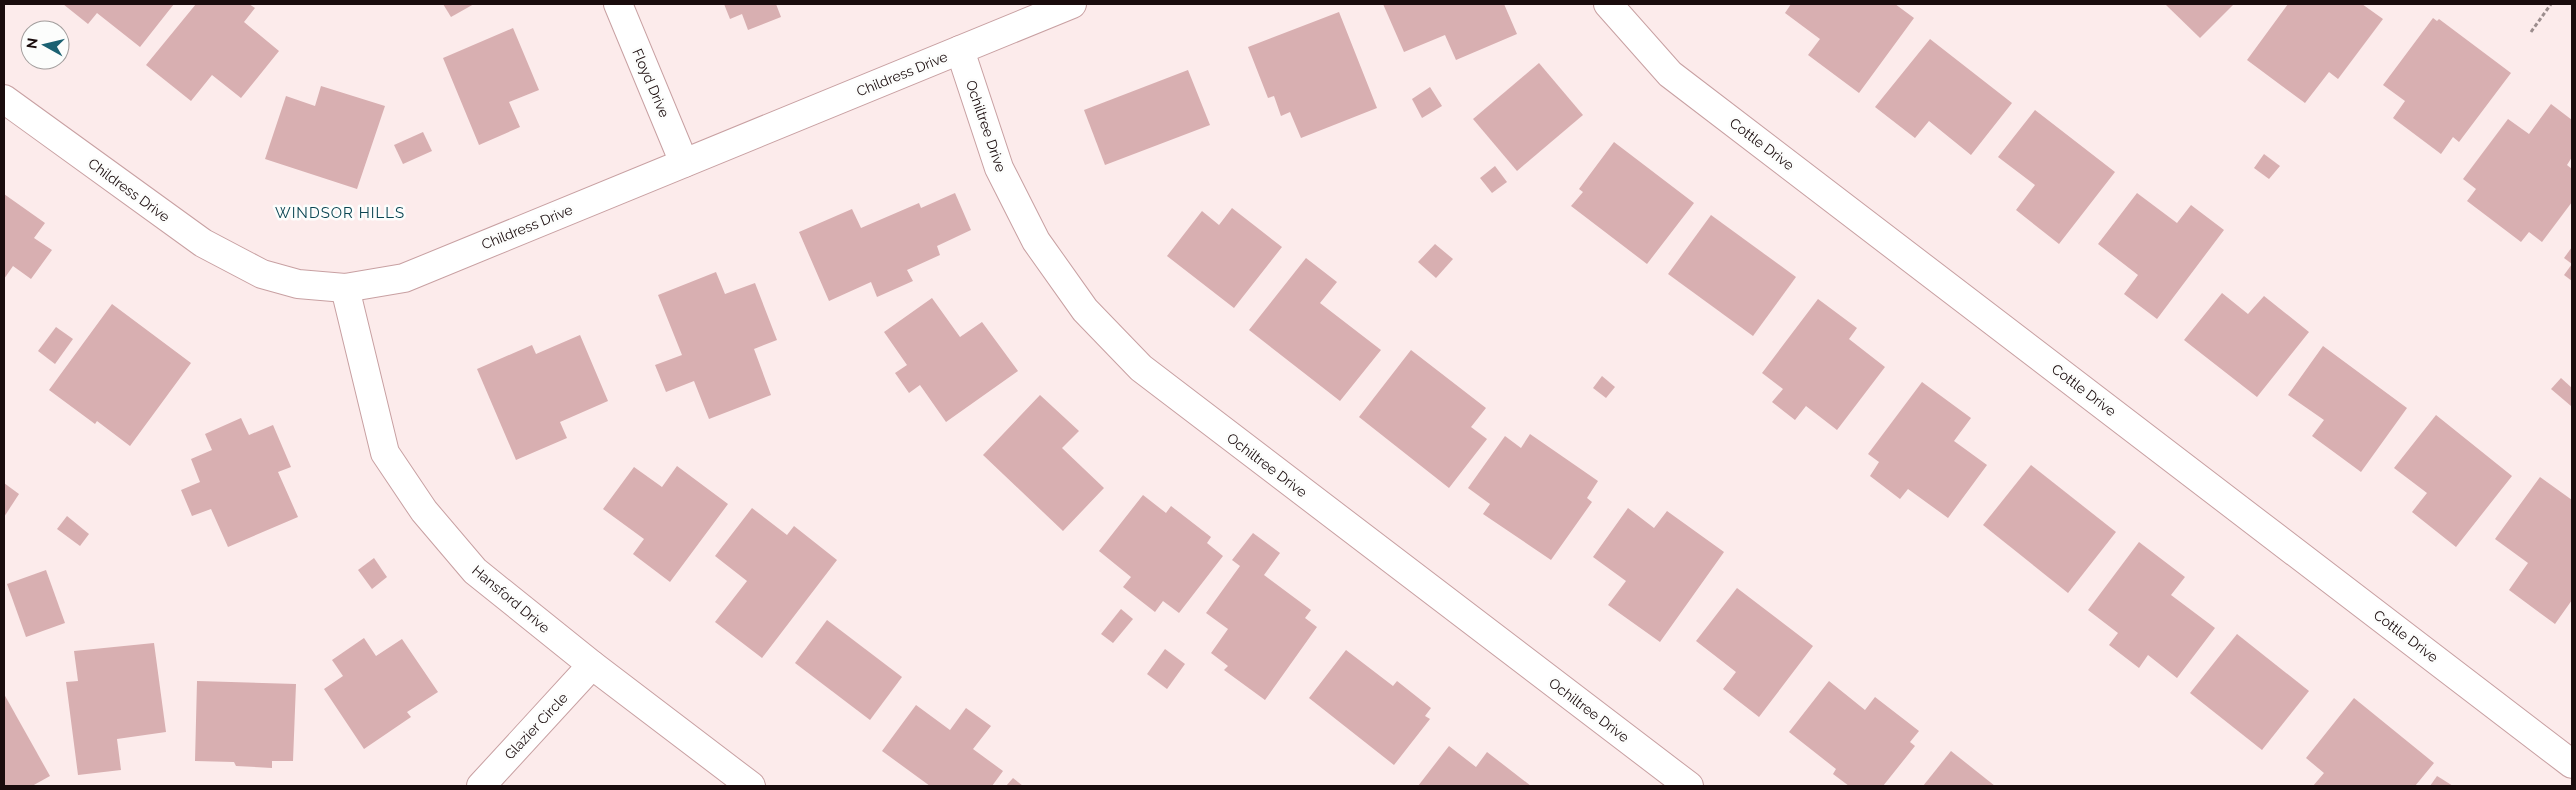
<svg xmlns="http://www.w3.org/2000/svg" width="2576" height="790" font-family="Raleway,sans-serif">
<rect width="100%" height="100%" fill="#fcebeb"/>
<g fill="#d8afb1">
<path d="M63,4H174L140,47L97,13L88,24Z"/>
<path d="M196,4H249L255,8L244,22L279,51L241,98L212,75L191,101L146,65Z"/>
<path d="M443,4H474L451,17Z"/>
<path d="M724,4H776L781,17L748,30L742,14L730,19Z"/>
<path d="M1383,4H1504L1517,34L1456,60L1445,35L1404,52Z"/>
<path d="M1791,4H1895L1914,18L1859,93L1808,55L1820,39L1785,13Z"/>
<path d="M2165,4H2234L2200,38Z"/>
<path d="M2288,4H2362L2383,19L2338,79L2329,72L2305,103L2247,60Z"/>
<path d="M1339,12L1377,108L1301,138L1290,112L1281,116L1274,96L1268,98L1248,47Z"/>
<path d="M2433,18L2437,21L2439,19L2511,73L2459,142L2453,137L2441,154L2393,118L2405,101L2383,85Z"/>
<path d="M513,28L539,90L509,102L520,127L479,145L443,58Z"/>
<path d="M1930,39L2012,103L1971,155L1929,121L1915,138L1875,107Z"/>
<path d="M1539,63L1583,115L1517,171L1473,119Z"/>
<path d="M1188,70L1210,125L1105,165L1084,110Z"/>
<path d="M321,86L385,106L357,189L265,159L286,96L315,106Z"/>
<path d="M1430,87L1442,106L1422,118L1412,99Z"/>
<path d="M2551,104L2572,120V157L2567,165L2572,169V202L2542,242L2529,232L2521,242L2467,201L2476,189L2463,179L2508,119L2529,134Z"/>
<path d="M2035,110L2115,172L2059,244L2016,210L2035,185L1998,157Z"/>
<path d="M423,132L432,151L403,164L394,145Z"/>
<path d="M1614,142L1694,203L1647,264L1571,206L1583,192L1579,189Z"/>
<path d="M2264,154L2280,166L2269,179L2254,168Z"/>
<path d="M1495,166L1507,182L1492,193L1480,178Z"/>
<path d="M955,193L971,230L937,246L940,255L907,270L913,281L877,297L871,282L829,301L799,232L852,209L861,228L919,203L921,208Z"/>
<path d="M2137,193L2177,223L2191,205L2224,230L2157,319L2124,294L2138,275L2098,244Z"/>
<path d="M4,194L45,223L34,238L52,250L31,279L13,266L4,279Z"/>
<path d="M1232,208L1282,247L1234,308L1167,256L1202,211L1219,225Z"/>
<path d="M1711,215L1796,277L1753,336L1668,274Z"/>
<path d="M1435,244L1453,259L1436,278L1418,262Z"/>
<path d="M2572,247V264L2564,258Z"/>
<path d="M1306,258L1337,282L1320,303L1381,350L1340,401L1249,330Z"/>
<path d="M2572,264V281L2564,275Z"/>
<path d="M716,272L725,294L755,283L777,340L754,349L771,395L709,419L694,381L666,392L655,365L682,355L658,295Z"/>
<path d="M2222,293L2248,314L2264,296L2309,332L2257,397L2184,340Z"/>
<path d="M932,298L960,337L982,322L1018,371L946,422L920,385L909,393L895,373L907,365L884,332Z"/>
<path d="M1818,299L1857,328L1849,339L1885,367L1837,430L1806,406L1795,420L1772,402L1783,389L1762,373Z"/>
<path d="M112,304L191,363L130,446L97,421L95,424L49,390Z"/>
<path d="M56,327L73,339L55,364L38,351Z"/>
<path d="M580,335L608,401L560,422L567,438L516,460L477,369L532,345L536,354Z"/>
<path d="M2323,346L2407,408L2361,472L2312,436L2324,420L2288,395Z"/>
<path d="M1411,350L1486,408L1471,427L1487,439L1449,488L1359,417Z"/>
<path d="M1602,376L1615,387L1606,398L1593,388Z"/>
<path d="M2561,378L2572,388L2571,406L2551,389Z"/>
<path d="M1922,382L1971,418L1954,441L1987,465L1948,518L1908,489L1900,499L1870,476L1879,462L1868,454Z"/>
<path d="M1040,395L1079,431L1062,448L1104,488L1063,531L983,455Z"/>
<path d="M2436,415L2512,476L2456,547L2412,512L2427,493L2394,468Z"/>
<path d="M241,418L249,435L273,425L291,467L278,472L298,517L228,547L211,509L192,516L181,490L200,482L191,459L212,450L205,434Z"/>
<path d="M1530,434L1598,481L1587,498L1592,502L1551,560L1483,514L1490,504L1468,488L1505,436L1521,448Z"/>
<path d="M2031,465L2116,532L2068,593L1983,525Z"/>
<path d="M677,466L728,504L670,582L633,554L644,539L603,509L634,467L662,487Z"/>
<path d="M2540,477L2572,500V600L2555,624L2509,590L2528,563L2495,539Z"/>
<path d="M4,483L19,494L4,517Z"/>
<path d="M1143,495L1166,513L1171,506L1211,537L1207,543L1223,556L1179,613L1163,601L1155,612L1123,587L1131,577L1099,551Z"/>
<path d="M752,508L787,535L794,526L837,560L762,658L715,622L747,581L715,556Z"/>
<path d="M1628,508L1654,528L1667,511L1724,552L1660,642L1608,605L1626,581L1593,557Z"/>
<path d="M67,516L89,534L80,546L57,529Z"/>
<path d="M1253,533L1280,553L1264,575L1311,610L1305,618L1317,627L1265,700L1224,670L1228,666L1211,653L1228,629L1206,613L1240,566L1232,560Z"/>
<path d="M2139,542L2185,577L2171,595L2215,628L2177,678L2148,655L2139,668L2109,645L2118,633L2088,610Z"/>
<path d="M374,558L387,577L372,589L358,570Z"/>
<path d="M46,570L65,623L26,637L7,584Z"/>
<path d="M1737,588L1813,646L1759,717L1723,689L1736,672L1696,641Z"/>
<path d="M1121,609L1133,619L1113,643L1101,634Z"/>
<path d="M827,620L902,677L870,720L795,663Z"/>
<path d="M2237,634L2309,691L2262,750L2190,693Z"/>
<path d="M364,638L376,656L402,639L438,692L407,712L411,717L364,749L324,689L343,676L332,660Z"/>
<path d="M154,643L166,732L117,739L121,770L78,775L66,682L78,681L74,651Z"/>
<path d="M1165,649L1185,664L1167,689L1147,674Z"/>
<path d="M1346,650L1393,686L1397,681L1431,708L1425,716L1430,719L1394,765L1309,698Z"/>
<path d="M197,681L296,684L293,761H272V768L236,766L234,762L195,761Z"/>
<path d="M1829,681L1865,710L1875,697L1919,731L1910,742L1915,746L1883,786H1849L1833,774L1836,769L1789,732Z"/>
<path d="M4,694L50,776L32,786H4Z"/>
<path d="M2354,698L2434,763L2415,786H2313L2324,773L2306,758Z"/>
<path d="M916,705L950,730L966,708L991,726L973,749L1003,771L992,786H930L882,751Z"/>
<path d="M1449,746L1476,767L1487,752L1531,786H1418Z"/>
<path d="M1951,751L1995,786H1923Z"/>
<path d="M2437,776L2442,779L2453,786H2430Z"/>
<path d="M1013,778L1023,786H1006Z"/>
</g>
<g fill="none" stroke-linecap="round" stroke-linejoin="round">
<defs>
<g id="street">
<path d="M618,4L684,163"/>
<path d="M1608,4L1670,74L2572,764"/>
<path d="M960,50L999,168L1036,241L1085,310L1141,368L1689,786"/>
<path d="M4,99L203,243L262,274L298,284L345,288L404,278L1072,4"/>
<path d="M345,288L385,453L424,511L475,571L592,665L751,786"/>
<path d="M481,786L592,665"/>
</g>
</defs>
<use href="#street" stroke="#c8a0a2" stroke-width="30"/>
<path stroke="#9c8d8d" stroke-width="3" stroke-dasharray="4 2.5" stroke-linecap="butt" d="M2531,32L2551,4"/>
<use href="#street" stroke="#fff" stroke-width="28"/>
</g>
<g text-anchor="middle" stroke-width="5" stroke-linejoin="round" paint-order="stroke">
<g font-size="14" fill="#1a0c0d" stroke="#fcfdfc">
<text transform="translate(902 74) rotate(-22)" y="5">Childress Drive</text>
<text transform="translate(651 83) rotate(67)" y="5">Floyd Drive</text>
<text transform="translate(986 126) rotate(71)" y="5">Ochiltree Drive</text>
<text transform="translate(1762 144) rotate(37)" y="5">Cottle Drive</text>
<text transform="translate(129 190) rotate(36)" y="5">Childress Drive</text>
<text transform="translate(527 227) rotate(-22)" y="5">Childress Drive</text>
<text transform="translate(2084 390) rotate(37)" y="5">Cottle Drive</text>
<text transform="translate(1267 465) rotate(37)" y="5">Ochiltree Drive</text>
<text transform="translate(511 599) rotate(40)" y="5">Hansford Drive</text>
<text transform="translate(2406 636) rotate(37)" y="5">Cottle Drive</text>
<text transform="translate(1589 710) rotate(37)" y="5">Ochiltree Drive</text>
<text transform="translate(536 726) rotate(-47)" y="5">Glazier Circle</text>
</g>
<g font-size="15" letter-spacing="1" fill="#0a4552" stroke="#fcfdfc">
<text x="340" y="218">WINDSOR HILLS</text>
</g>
</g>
<rect width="2576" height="790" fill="none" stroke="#1a0c0d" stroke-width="10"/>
<g transform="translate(45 45) rotate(278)"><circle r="24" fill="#fcfdfc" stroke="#a29d9c"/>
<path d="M0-4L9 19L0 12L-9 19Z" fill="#1b6172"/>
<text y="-8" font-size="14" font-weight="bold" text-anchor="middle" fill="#1a0c0d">N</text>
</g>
</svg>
